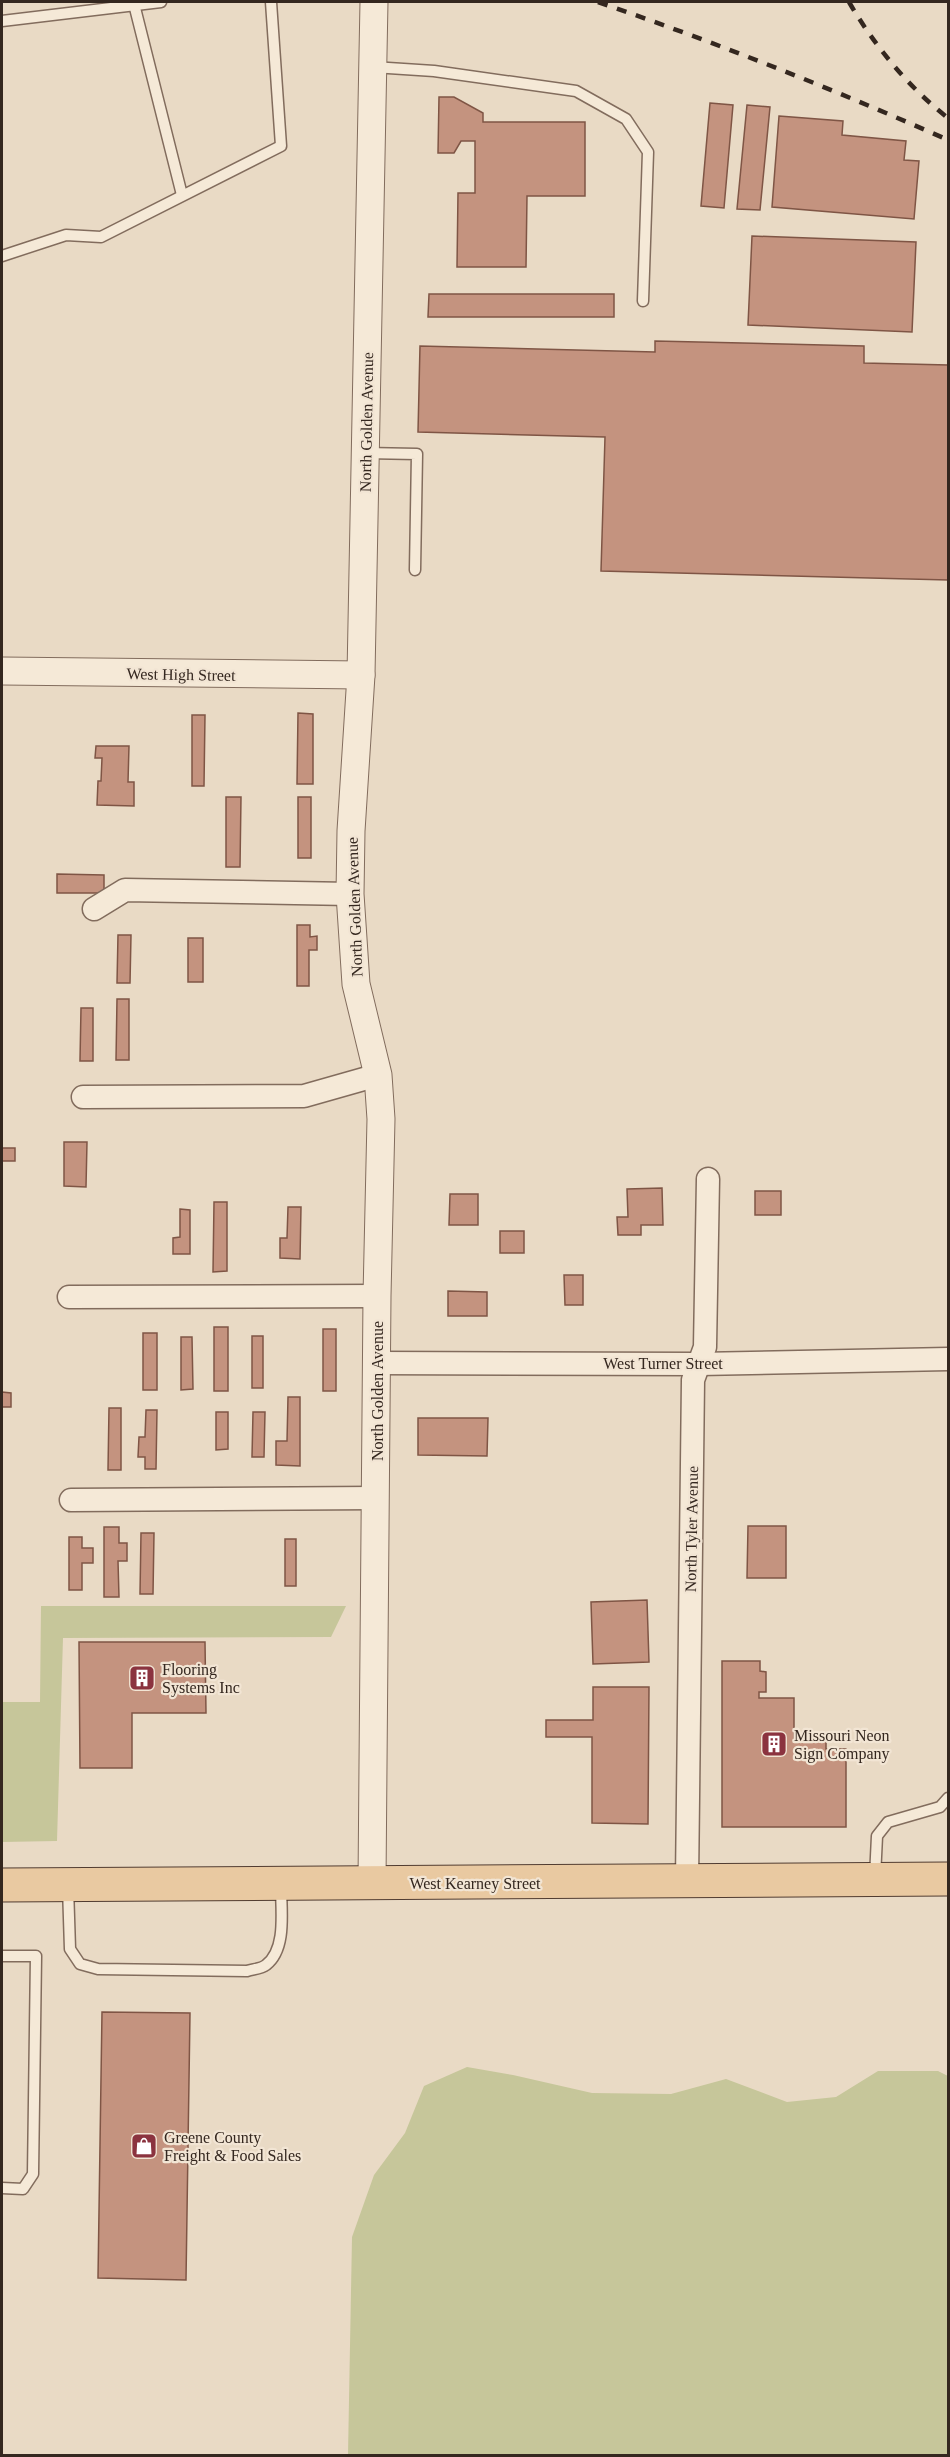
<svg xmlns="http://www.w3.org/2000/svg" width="950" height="2457" font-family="Georgia,serif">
<rect width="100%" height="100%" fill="#e9dac5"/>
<g fill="#c6c69a">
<path d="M41,1606H346L331,1637L63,1638L57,1841L2,1842V1702H40Z"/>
<path d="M467,2067L513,2075L592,2093L671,2094L726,2079L787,2102L836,2097L878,2071H938L948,2076V2455H348L352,2237L374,2175L405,2133L424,2086Z"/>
</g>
<g fill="#c4937f" stroke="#7f5545" stroke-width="1.5">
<path d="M439,97H454L483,113V122H585V196H527L526,267H457L458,193H475V141H461L454,153H438Z"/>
<path d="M710,103L733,105L724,208L701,206Z"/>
<path d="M747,105L770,107L760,210L737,209Z"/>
<path d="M779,116L843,121L842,135L906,141L904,160L919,161L914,219L772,207Z"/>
<path d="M752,236L916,242L912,332L748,325Z"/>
<path d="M429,294H614V317H428Z"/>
<path d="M655,341L864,346V363L948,365V580L601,571L605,437L418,432L420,346L655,352Z"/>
<path d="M298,713L313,714V784H297Z"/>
<path d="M192,715H205L204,786H192Z"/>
<path d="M96,746H129L128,782H134V806L97,805L98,781H101L102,758H95Z"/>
<path d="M226,797H241L240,867H226Z"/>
<rect x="298" y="797" width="13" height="61"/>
<path d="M57,874L104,875V893H57Z"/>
<path d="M297,925H310V937L317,936V950H309V986H297Z"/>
<path d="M118,935H131L130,983H117Z"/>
<rect x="188" y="938" width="15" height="44"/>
<path d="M117,999H129V1060H116Z"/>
<path d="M81,1008H93V1061H80Z"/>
<path d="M64,1142H87L86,1187L64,1186Z"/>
<rect x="2" y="1148" width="13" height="13"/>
<path d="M662,1188L663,1225H641V1235H618L617,1217H628L627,1189Z"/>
<rect x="755" y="1191" width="26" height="24"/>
<path d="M450,1194H478V1225H449Z"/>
<path d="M214,1202H227V1271L213,1272Z"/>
<path d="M288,1207H301L300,1259L280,1258V1238H287Z"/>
<path d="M180,1209L190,1210V1254H173V1238L180,1237Z"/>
<rect x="500" y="1231" width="24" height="22"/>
<path d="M564,1275H583V1305H565Z"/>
<path d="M448,1291L487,1292V1316H448Z"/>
<rect x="214" y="1327" width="14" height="64"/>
<rect x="323" y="1329" width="13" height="62"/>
<rect x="143" y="1333" width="14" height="57"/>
<rect x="252" y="1336" width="11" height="52"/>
<path d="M181,1337H192L193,1389L181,1390Z"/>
<path d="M2,1392L11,1393V1407H2Z"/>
<path d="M288,1397H300V1466L276,1465V1441H287Z"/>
<path d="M109,1408H121V1470H108Z"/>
<path d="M146,1410H157L156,1469H145V1457H138L139,1437H145Z"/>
<path d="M216,1412H228V1449L216,1450Z"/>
<path d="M253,1412H265L264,1457H252Z"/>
<path d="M418,1418H488L487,1456L418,1455Z"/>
<path d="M748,1526H786V1578H747Z"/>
<path d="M104,1527H119V1543H127V1561H118L119,1597H104Z"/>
<path d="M141,1533H154L153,1594H140Z"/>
<path d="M69,1537H82V1548H93V1563H82V1590H69Z"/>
<rect x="285" y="1539" width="11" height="47"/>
<path d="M647,1600L649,1662L593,1664L591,1602Z"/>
<path d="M79,1642H205L206,1713H132V1768H80Z"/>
<path d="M722,1661H760V1671L766,1672V1692H759V1698H794V1739H826V1749H846V1827H722Z"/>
<path d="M593,1687H649L648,1824L592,1823V1737H546V1720H593Z"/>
<path d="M102,2012L190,2013L186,2280L98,2278Z"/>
</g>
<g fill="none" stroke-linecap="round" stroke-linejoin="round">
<defs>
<g id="service">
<path d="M134,4L182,195"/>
<path d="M2,21L161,2"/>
<path d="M373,67L434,71L576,91L626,119L648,152L643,301"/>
<path d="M2,256L66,235L101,237L281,146L271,2"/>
<path d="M365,453L417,454L415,570"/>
<path d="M875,1877L877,1836L888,1822L940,1807L948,1798"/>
<path d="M68,1887L70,1949L80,1964L98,1969L247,1971C253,1969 261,1969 266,1965C287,1949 281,1910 281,1887"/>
<path d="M2,1956H36L33,2174L23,2189L2,2188"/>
</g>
<g id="minor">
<path d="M94,909L125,890L350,894"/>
<path d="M83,1097L304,1096L378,1075"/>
<path d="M69,1297L377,1296"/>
<path d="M377,1363L699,1364L948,1359"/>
<path d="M71,1500L376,1498"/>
<path d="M687,1881L693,1380L705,1347L708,1179"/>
</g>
<g id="tertiary">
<path d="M2,671L361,675"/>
<path d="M372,1883L377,1296L381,1119L378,1075L356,984L350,894L351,831L361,675L374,2"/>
</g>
<path id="primary" d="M2,1885L948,1879"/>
</defs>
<use href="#service" stroke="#826c5d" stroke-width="13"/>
<use href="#minor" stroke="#826c5d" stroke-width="25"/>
<use href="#tertiary" stroke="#826c5d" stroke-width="29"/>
<use href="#primary" stroke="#513c31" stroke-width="35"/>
<use href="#service" stroke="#f5e9d7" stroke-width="10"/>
<use href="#minor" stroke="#f5e9d7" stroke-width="22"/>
<use href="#tertiary" stroke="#f5e9d7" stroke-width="27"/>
<use href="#primary" stroke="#e9c9a1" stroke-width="33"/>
<g stroke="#34271f" stroke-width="4.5" stroke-dasharray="10 10" stroke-linecap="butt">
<path d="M598,2C717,43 833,89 948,140"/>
<path d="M849,2C874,45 908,87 948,118"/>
</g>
</g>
<defs>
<symbol id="building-square" viewBox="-11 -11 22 22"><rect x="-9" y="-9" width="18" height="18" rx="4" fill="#8b333f" stroke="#f2e5d4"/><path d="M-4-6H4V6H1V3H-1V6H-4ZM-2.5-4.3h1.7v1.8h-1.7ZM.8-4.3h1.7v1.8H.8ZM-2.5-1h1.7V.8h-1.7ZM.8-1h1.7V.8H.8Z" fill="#fff"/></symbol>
<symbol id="shop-square" viewBox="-11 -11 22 22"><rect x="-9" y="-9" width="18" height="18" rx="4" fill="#8b333f" stroke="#f2e5d4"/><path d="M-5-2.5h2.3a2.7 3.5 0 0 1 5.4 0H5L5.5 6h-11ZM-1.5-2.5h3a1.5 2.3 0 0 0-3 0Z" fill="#fff"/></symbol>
</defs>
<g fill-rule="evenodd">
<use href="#building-square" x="127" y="1663" width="30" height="30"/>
<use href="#building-square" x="759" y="1729" width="30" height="30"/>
<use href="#shop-square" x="129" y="2131" width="30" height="30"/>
</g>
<g text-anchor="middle" stroke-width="4.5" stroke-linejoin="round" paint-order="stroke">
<g font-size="16" fill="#34271f" stroke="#f2e5d4">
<text transform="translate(366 422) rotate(-89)" y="6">North Golden Avenue</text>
<text transform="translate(181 674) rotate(1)" y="6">West High Street</text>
<text transform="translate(354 907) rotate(-92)" y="6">North Golden Avenue</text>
<text x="663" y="1369">West Turner Street</text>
<text transform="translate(377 1391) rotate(-90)" y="6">North Golden Avenue</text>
<text transform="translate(691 1529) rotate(-89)" y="6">North Tyler Avenue</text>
<text x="475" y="1889">West Kearney Street</text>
</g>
<g font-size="16" fill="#34271f" stroke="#f2e5d4" text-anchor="start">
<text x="162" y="1675">Flooring<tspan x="162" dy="18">Systems Inc</tspan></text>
<text x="794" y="1741">Missouri Neon<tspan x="794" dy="18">Sign Company</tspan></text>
<text x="164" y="2143">Greene County<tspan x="164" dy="18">Freight &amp; Food Sales</tspan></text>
</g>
</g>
<rect width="950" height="2457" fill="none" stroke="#34271f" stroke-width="6"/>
</svg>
